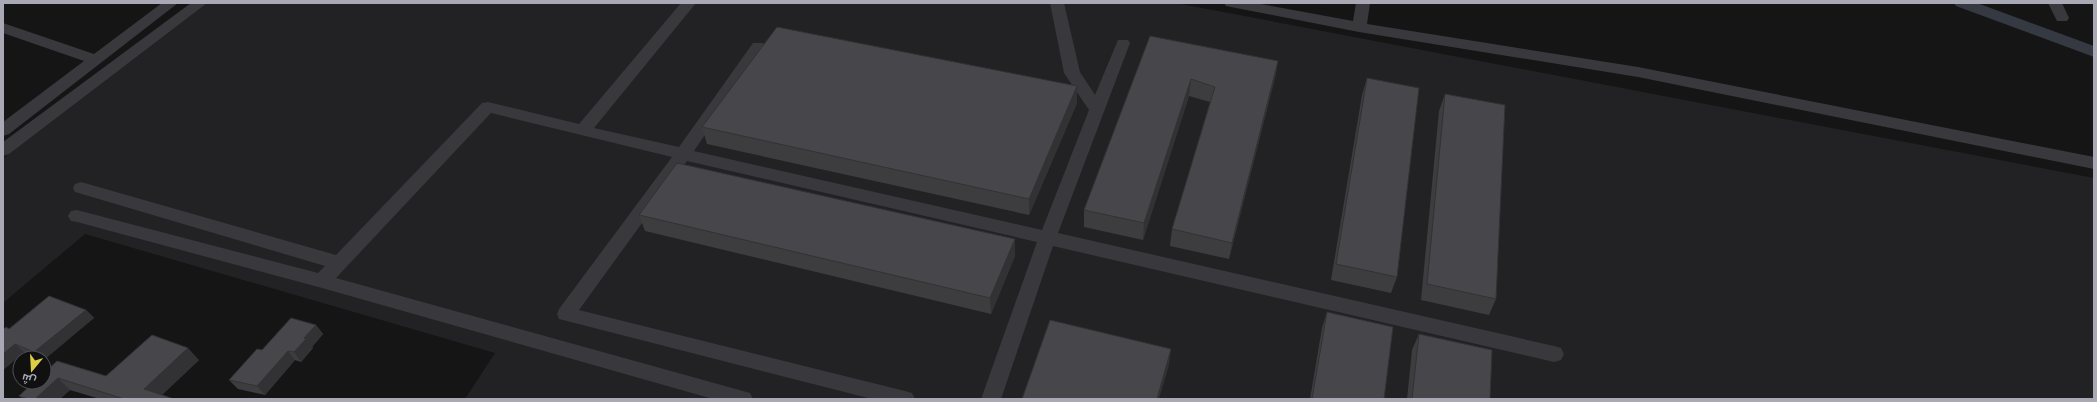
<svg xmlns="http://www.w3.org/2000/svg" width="2097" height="402" font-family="Cabin,Cairo,sans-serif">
<rect width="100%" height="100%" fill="#151516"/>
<path fill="#222123" d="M202,3H1176L2094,178V399H465L495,353L85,234L3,303V158Z"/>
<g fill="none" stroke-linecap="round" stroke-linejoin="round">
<path fill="#343942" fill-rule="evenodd" d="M1954,3H1977L2094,46V57L1956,6Z"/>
<g fill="#39383d" fill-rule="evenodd">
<path d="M162,3H178L9,134L3,136V122L84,61L3,33V23L94,54Z"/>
<path d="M191,3H207L9,154L3,156V142Z"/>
<path d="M681,3H696L594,128L679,147L753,43H763L765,46L694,151L1042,230L1089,110L1064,73L1050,3H1064L1080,72L1095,95L1118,40H1128L1130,43L1058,233L1554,346L1561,348L1564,354L1561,360L1554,362L1053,246L1001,399H981L1037,242L687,161L579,310L905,391L912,393L915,399H872L559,319L557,314L559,309L672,157L491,113L336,278L743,391L750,393L753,399H713L322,288L77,222L71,221L68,216L71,211L77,210L318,273L325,266L75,192L73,188L75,184L81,182L336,255L482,103L488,102L579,124Z"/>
<path d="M1224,3H1255L1353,21L1356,3H1370L1367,24L1638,67L2094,157V169L1638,77L1359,32L1231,7L1226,6Z"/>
<path d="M2048,3H2062L2069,18L2067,21H2057Z"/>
</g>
</g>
<g fill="#3d3d40">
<path d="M1150,36L1278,61L1275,78L1229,259L1170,246L1172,229L1210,102L1189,96L1143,240L1084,227V210Z"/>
<path d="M1367,78L1397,277L1391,293L1331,280L1362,95Z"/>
<path d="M1077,86V103L1029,215L707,144L702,127Z"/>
<path d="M1445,94L1496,299L1489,315L1421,300L1439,111Z"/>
<path d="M639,215L1015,256L991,314L645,231Z"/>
<path d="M86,310L94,318L44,358H37L24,352L3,370L9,329Z"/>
<path d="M1327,312L1384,399H1310L1322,328Z"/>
<path d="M316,325L323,334L312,347L313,348L301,362L295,360L265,395L238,389L229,380L262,350Z"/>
<path d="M1419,334L1490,399H1407L1412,350Z"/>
<path d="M199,360L162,395L171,398L173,399H100L70,390L60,399H23L19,396L44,373L106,376Z"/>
</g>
<g fill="#323234">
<path d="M1278,61L1275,78L1229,259L1232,243Z"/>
<path d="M1191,79L1189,96L1143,240L1144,223Z"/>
<path d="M1077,86V103L1029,215V199Z"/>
<path d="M1015,239V256L991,314L990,298Z"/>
<path d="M86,310L94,318L44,360V358H40L34,352Z"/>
<path d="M316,325L323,334L312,347L313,348L301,362L294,352L304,338Z"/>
<path d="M15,344L24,352L3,370V354Z"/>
<path d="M188,348L199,360L157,399L144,389Z"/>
<path d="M1171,349L1169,365L1159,399H1157Z"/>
<path d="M288,351L295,360L265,395L257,386Z"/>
<path d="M58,378L70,390L60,399H35Z"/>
</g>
<g fill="#47474b" stroke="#323234">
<path d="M777,27L1077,86L1029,199L702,127Z"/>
<path d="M1150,36L1278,61L1232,243L1172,229L1215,87L1191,79L1144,223L1084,210Z"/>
<path d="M1367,78L1419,88L1397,277L1336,264Z"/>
<path d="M1445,94L1505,105L1496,299L1427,284Z"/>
<path d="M677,163L1015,239L990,298L639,215Z"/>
<path d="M49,296L86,310L34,352L15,344L3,354V330L6,327L9,329Z"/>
<path d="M1327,312L1393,327L1384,399H1312Z"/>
<path d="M291,318L316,325L304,338L306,339L294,352L288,351L257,386L229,380L257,349L262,350Z"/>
<path d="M1050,320L1171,349L1157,399H1022Z"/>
<path d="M1419,334L1492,350L1490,399H1412Z"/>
<path d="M152,335L188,348L144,389L171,398L170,399H124L58,378L35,399H28L19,396L34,382H44V373L57,361L106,376Z"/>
</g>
<rect width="2097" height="402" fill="none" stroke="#a8a9b5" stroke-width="8"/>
<g transform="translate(32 370) rotate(198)"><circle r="19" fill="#101011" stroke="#4d4d53"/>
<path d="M0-3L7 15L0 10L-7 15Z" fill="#dece45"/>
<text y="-6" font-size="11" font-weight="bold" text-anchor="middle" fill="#a8a9b5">ش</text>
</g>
</svg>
